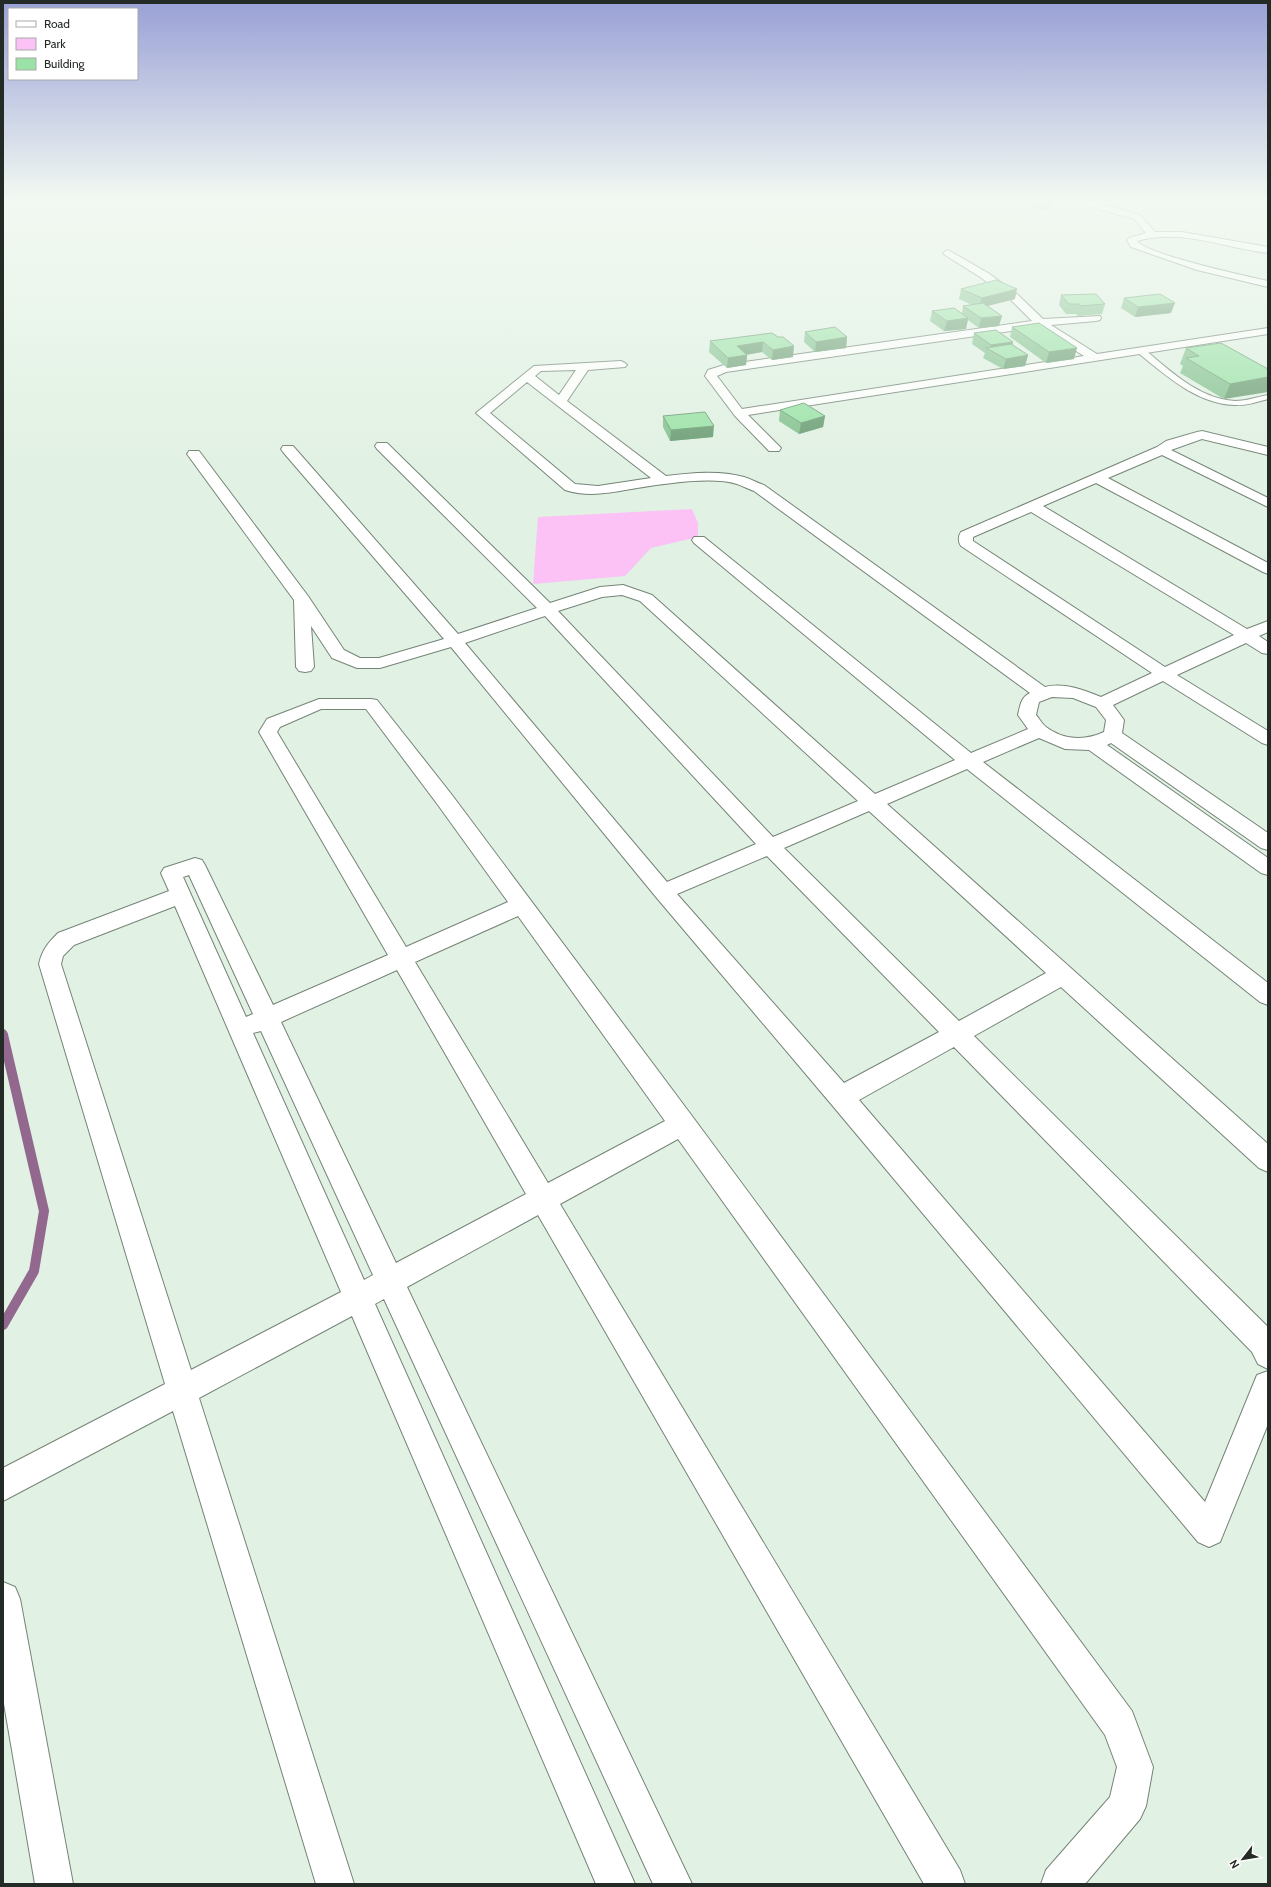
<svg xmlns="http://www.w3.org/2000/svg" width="1271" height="1887" font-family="Cabin,sans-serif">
<rect width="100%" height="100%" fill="#e1f1e3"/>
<path fill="#fcc1f5" d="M692,509L698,523V537L651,548L625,576L533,584L538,517Z"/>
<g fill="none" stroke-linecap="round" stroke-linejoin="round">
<path stroke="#93688e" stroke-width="8" d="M3,1033L4,1036"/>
<path stroke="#93688e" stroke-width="10" d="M3,1325L34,1271L44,1211L3,1035"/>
<defs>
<path id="lane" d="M1137,348H1143C1169,370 1199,399 1235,401C1246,401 1257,397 1268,395V399C1257,402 1246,406 1235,405C1197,404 1165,375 1137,352Z"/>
<g id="street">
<path d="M1073,200H1087L1140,215L1155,232H1182L1268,247V253C1225,248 1180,228 1137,241C1148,255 1246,276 1268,281V287L1197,270L1131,247L1127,240L1129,238L1146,233L1134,219L1074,202Z"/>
<path d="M948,250L988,273L1017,294L1043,319L1100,316L1101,318L1100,320L1096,321L1051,325L1097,354L1268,328V334L748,415L781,448L779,451H769L735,416L705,376L708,370L724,365L1032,321L1009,298L980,277L945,255L943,253ZM1038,327L1084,356L742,409L717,376L726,372Z"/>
<path d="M621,361L625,363L627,365L625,367L588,370L567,401L666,476C691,473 719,470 744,477C751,479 757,483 764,485L1045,687C1064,682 1084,690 1101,697L1152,673L961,546C958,542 958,536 961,532L1157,447L1166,441L1197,432L1202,431L1268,447V455L1202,439L1171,450L1268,498V507L1162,455L1108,478L1268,563V574L1263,572L1096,483L1043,506L1247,629L1268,621V632L1259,636L1268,642V654L1262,653L1246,643L1177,675L1268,731V745L1262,743L1163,681L1113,705L1124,720L1122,733L1268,833V850L1261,848L1111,743L1107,745L1268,858V875L1261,873L1089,750L1065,749L1039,738L983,762L1268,983V1005L1260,1002L967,769L887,804L1268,1144V1172L1259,1168L1061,987L974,1036L1268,1327V1369L1258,1364L1252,1352L954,1047L859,1100L1205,1502L1257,1375L1268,1371V1424L1220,1542L1209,1547L1198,1542L832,1105L656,897L451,647L380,668H357L332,658L311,626L314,667L311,671L305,672L299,671L296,667L294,600L187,454L189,451H199L308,596L344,650L360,658H379L444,639L283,452L281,449L283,446H293L458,634L537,608L377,449L375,446L377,443H387L550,603L600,587L623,585L652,595L875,794L955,760L694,543L692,540L694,537H704L971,753L1028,729L1018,715C1020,706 1021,697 1030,693L754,491C748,489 743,486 737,484C711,476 665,484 637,488C613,492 589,498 565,490L476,413L534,366ZM576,370L559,395L535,376L541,371ZM527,382L651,478L598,486L575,484L490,413ZM1031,512L1234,635L1165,667L973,541V537ZM622,595L640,601L858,801L773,837L558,611L602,597ZM545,616L756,844L667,882L465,643ZM1052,697L1073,698L1096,707L1106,720L1104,732C1085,741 1063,740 1046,727C1042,724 1039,718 1036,715L1039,702ZM869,811L1046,973L959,1021L784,848ZM767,856L939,1032L844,1083L677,894Z"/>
<path d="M319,699H371L377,700L452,795L692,1116L1132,1711L1153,1767L1146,1806L1140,1819L1085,1884H1041L1046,1870L1110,1797L1117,1767L1105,1735L678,1139L560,1204L960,1870L965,1884H924L538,1215L407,1287L692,1884H653L384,1299L375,1304L635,1884H596L352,1316L199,1398L354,1884H316L173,1411L3,1501V1468L165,1384L39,964C42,950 48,943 58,933L169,891L161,873L164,868L195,858L202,860L205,865L273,1005L388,955L259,732L267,719ZM321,709H366L438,805L508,902L406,947L277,732L280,727ZM189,875L253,1014L246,1017L183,877ZM175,906L341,1292L191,1370L61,964L63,956L74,945ZM518,916L665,1121L548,1183L415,962ZM397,970L526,1194L396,1263L281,1022ZM261,1031L373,1275L364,1280L253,1033Z"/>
<path d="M3,1582L15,1587L20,1599L73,1884H35L3,1698Z"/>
</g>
</defs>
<use href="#lane" stroke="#758477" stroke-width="2"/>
<use href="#street" stroke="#758477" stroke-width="2"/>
<use href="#lane" fill="#fff" fill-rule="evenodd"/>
<use href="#street" fill="#fff" fill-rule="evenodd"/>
</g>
<g fill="#85c290">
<path d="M1052,202L1051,206L1044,210L1031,207L1032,203Z"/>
<path d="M961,289L1015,299L987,306L999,326L979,328L968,320L966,329L944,331L930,321L932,311L962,314L963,306L972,305L959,299Z"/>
<path d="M1061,295L1105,304L1102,314L1078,316L1076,314H1066L1059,305Z"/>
<path d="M1124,298L1171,313L1135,317L1121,308Z"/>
<path d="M1012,327L1074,359L1046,363L1010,337Z"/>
<path d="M805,332L847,337L846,348L815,352L804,342Z"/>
<path d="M772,333L793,357L772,360L762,352L747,355L746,365L727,368L709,352L710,341Z"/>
<path d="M974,333L1013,345L1028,355L1025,366L1003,369L983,358L985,353L972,344Z"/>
<path d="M1186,348L1268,369L1224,399L1180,373L1183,366L1180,364Z"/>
<path d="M780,410L825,416L823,427L799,434L779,421Z"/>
<path d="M663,416L713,437L670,441L663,427Z"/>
</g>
<g fill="#6c9e75">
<path d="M1052,202L1051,206L1044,210L1045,206Z"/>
<path d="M1017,289L1015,299L979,308L982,298Z"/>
<path d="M1175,303L1171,313L1135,317L1138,307Z"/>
<path d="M1002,316L999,326L979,328L981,318Z"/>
<path d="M968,318L966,329L944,331L947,321Z"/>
<path d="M847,337L846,348L815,352L816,342Z"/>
<path d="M763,342L762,352L736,356L737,346Z"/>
<path d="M1013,342L1011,352L990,350L991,345Z"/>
<path d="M794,346L793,357L772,360L773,350Z"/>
<path d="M1077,348L1074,359L1046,363L1049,352Z"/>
<path d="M747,355L746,365L727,368L728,358Z"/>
<path d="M1028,355L1025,366L1003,369L1006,359Z"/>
<path d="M1268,377V392L1224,399L1230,384Z"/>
<path d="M825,416L823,427L799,434L801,423Z"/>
<path d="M714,426L713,437L670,441L671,430Z"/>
</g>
<g fill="#9be2a7" stroke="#6c9e75">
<path d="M1038,200H1045L1052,202L1045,206L1032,203Z"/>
<path d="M996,280L1017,289L982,298L961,289Z"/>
<path d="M1096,294L1105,304L1080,306L1079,304H1069L1061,295Z"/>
<path d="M1160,294L1175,303L1138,307L1124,298Z"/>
<path d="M983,303L1002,316L981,318L963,306Z"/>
<path d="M954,308L968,318L947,321L932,311Z"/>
<path d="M1039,323L1077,348L1049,352L1012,327Z"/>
<path d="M835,327L847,337L816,342L805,332Z"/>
<path d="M996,330L1013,342L991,345L974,333Z"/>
<path d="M772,333L778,337H783L794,346L773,350L763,342L737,346L747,355L728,358L710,341Z"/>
<path d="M1221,343L1268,369V377L1230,384L1186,358L1199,356L1186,348Z"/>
<path d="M1011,344L1028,355L1006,359L986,348Z"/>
<path d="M804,403L825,416L801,423L780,410Z"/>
<path d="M705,412L714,426L671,430L663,416Z"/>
</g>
<linearGradient id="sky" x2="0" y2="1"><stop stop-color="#99a0d6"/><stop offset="0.43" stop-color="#f2f9f2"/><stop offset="1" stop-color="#f2f9f2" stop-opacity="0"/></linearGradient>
<rect width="1271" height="464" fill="url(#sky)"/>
<rect width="1271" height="1887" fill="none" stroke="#242a25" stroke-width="8"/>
<rect x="8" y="8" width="130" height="72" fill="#ffffff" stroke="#a7aaa8"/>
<rect x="16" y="21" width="20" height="6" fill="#ffffff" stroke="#a7aaa8"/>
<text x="44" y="28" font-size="12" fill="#242a25">Road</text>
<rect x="16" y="38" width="20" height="12" fill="#fcc1f5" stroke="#a7aaa8"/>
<text x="44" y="48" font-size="12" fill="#242a25">Park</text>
<rect x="16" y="58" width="20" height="12" fill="#9be2a7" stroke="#a7aaa8"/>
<text x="44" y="68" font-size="12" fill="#242a25">Building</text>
<g transform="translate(1243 1859) rotate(239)" stroke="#ffffff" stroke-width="3" paint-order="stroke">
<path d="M0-3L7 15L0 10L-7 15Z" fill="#242a25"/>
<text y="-6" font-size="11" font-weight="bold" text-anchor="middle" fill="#242a25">N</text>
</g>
</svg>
